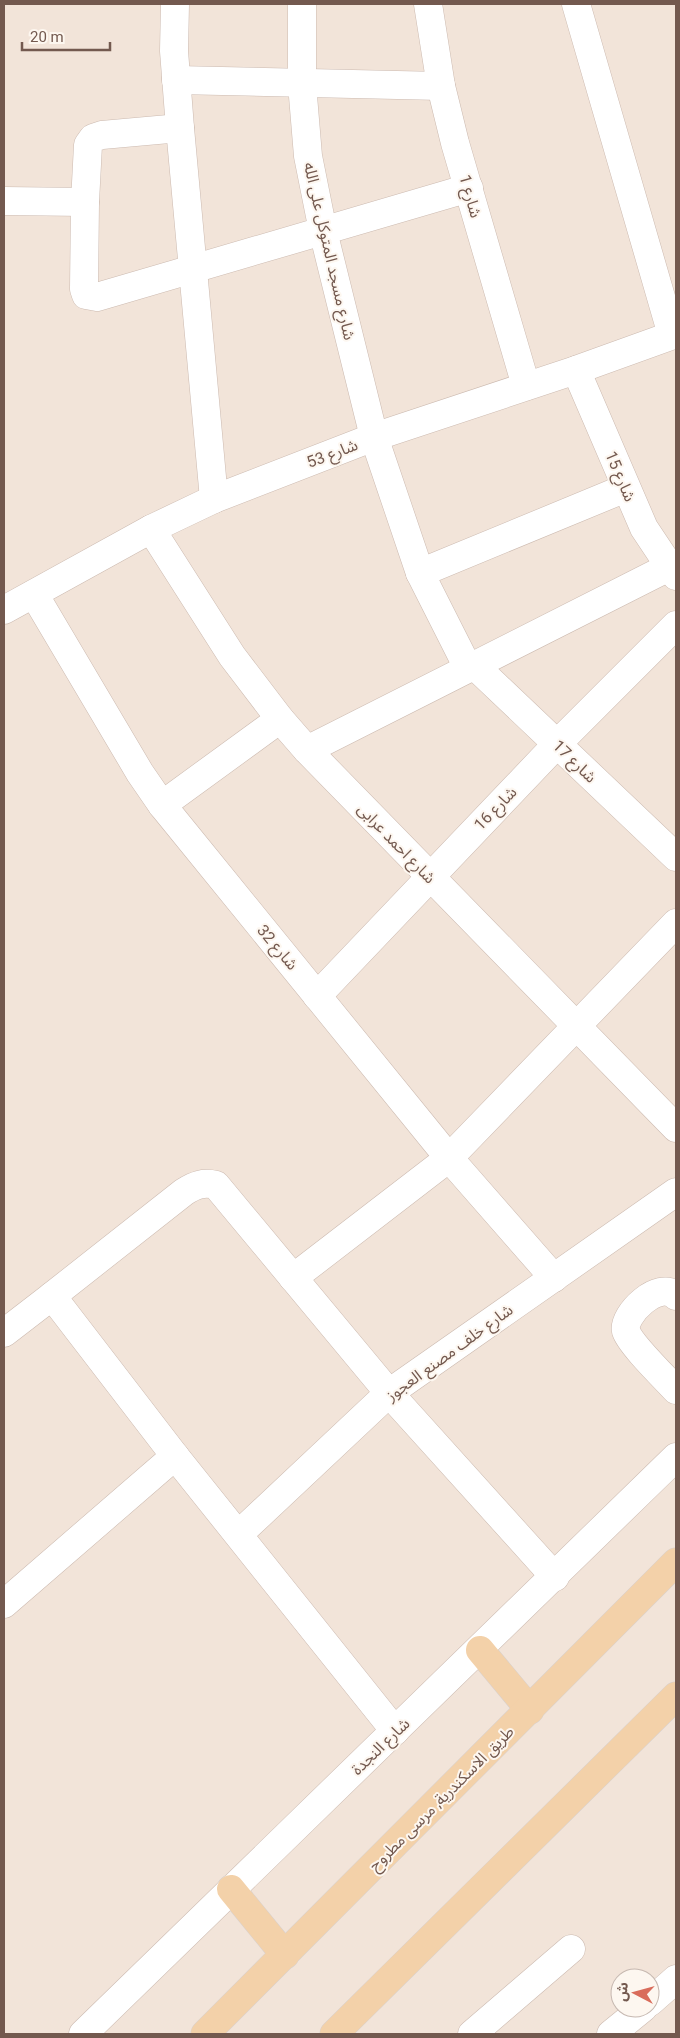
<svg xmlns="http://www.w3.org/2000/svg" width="680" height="2038" font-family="Roboto,'Noto Sans Arabic',sans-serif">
<rect width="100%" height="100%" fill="#fbf3ea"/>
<path fill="#f2e4d9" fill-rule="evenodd" d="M4,4H676V2034H4ZM620,1978H650V2008H620Z"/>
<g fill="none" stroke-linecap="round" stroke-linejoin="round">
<defs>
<g id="minor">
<path d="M175,4L174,51L180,128L214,499"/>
<path d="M302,4V84L308,156L323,231L374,437L420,573L468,668"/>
<path d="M428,4L441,86L455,143L526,386"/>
<path d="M576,4L672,335"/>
<path d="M176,80L441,86"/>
<path d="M180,128L102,135L93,138L88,145L85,202L84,289L86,295L97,297L469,188"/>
<path d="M4,201L85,202"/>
<path d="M576,370L644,528L676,576"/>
<path d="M151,529L232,656L280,719L307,750L676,1128"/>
<path d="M420,573L626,488"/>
<path d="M34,594L140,773L162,805L449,1158L554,1278"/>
<path d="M4,610L151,529L214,499L374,437L576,370L676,334"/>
<path d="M474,665L676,857"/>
<path d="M307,750L669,567"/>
<path d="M162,805L280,719"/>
<path d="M317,996L557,744L676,625"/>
<path d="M293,1278L449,1158L676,923"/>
<path d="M52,1296L184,1192C195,1185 203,1182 216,1185L389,1393L555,1577"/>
<path d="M676,1296C659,1279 622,1315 626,1331C630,1344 665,1378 676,1390"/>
<path d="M4,1333L52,1296L175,1456L395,1731"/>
<path d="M239,1534L389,1393L676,1192"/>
<path d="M4,1604L175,1456"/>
<path d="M650,2002L676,1979"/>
<path d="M83,2034L676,1457"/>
<path d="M472,2034L571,1949"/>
<path d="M611,2034L643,2008"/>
</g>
<g id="major">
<path d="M480,1650L530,1710"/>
<path d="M231,1889L285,1955"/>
<path d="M205,2034L676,1562"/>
<path d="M334,2034L676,1696"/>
</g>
</defs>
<use href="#minor" stroke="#ccbab0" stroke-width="29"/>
<use href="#major" stroke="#d8d1ce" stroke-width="29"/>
<use href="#minor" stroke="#fff" stroke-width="28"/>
<use href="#major" stroke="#f3d1a9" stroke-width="28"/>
</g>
<g text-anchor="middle" stroke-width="4" stroke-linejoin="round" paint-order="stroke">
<g font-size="16" fill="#73594f" stroke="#fdf7f0">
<text transform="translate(471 196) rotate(74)" y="6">شارع 1</text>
<text transform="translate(330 251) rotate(77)" y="6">شارع مسجد المتوكل على الله</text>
<text transform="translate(332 453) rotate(-21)" y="6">شارع 53</text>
<text transform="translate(621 476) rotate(67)" y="6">شارع 15</text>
<text transform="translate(575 761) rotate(44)" y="6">شارع 17</text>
<text transform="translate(495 808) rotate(-46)" y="6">شارع 16</text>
<text transform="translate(397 843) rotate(46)" y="6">شارع احمد عرابى</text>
<text transform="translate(278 947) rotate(50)" y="6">شارع 32</text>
<text transform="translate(449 1352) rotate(-36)" y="6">شارع خلف مصنع العجوز</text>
<text transform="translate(380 1746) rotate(-44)" y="6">شارع النجدة</text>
<text transform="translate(441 1798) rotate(-45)" y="6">طريق الاسكندرية, مرسى مطروح</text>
</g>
</g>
<rect width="680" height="2038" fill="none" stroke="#73594f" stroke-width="10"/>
<g transform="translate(635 1993) rotate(276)"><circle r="24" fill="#fdf7f0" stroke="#c6b8b0"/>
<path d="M0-4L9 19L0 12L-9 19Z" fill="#d96c5b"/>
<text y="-8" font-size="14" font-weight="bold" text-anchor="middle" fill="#73594f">ش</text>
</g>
<path d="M22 42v8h88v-8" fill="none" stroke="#73594f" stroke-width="2.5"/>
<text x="30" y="42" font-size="15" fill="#73594f" stroke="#fdf7f0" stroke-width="4" paint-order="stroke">20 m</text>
</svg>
